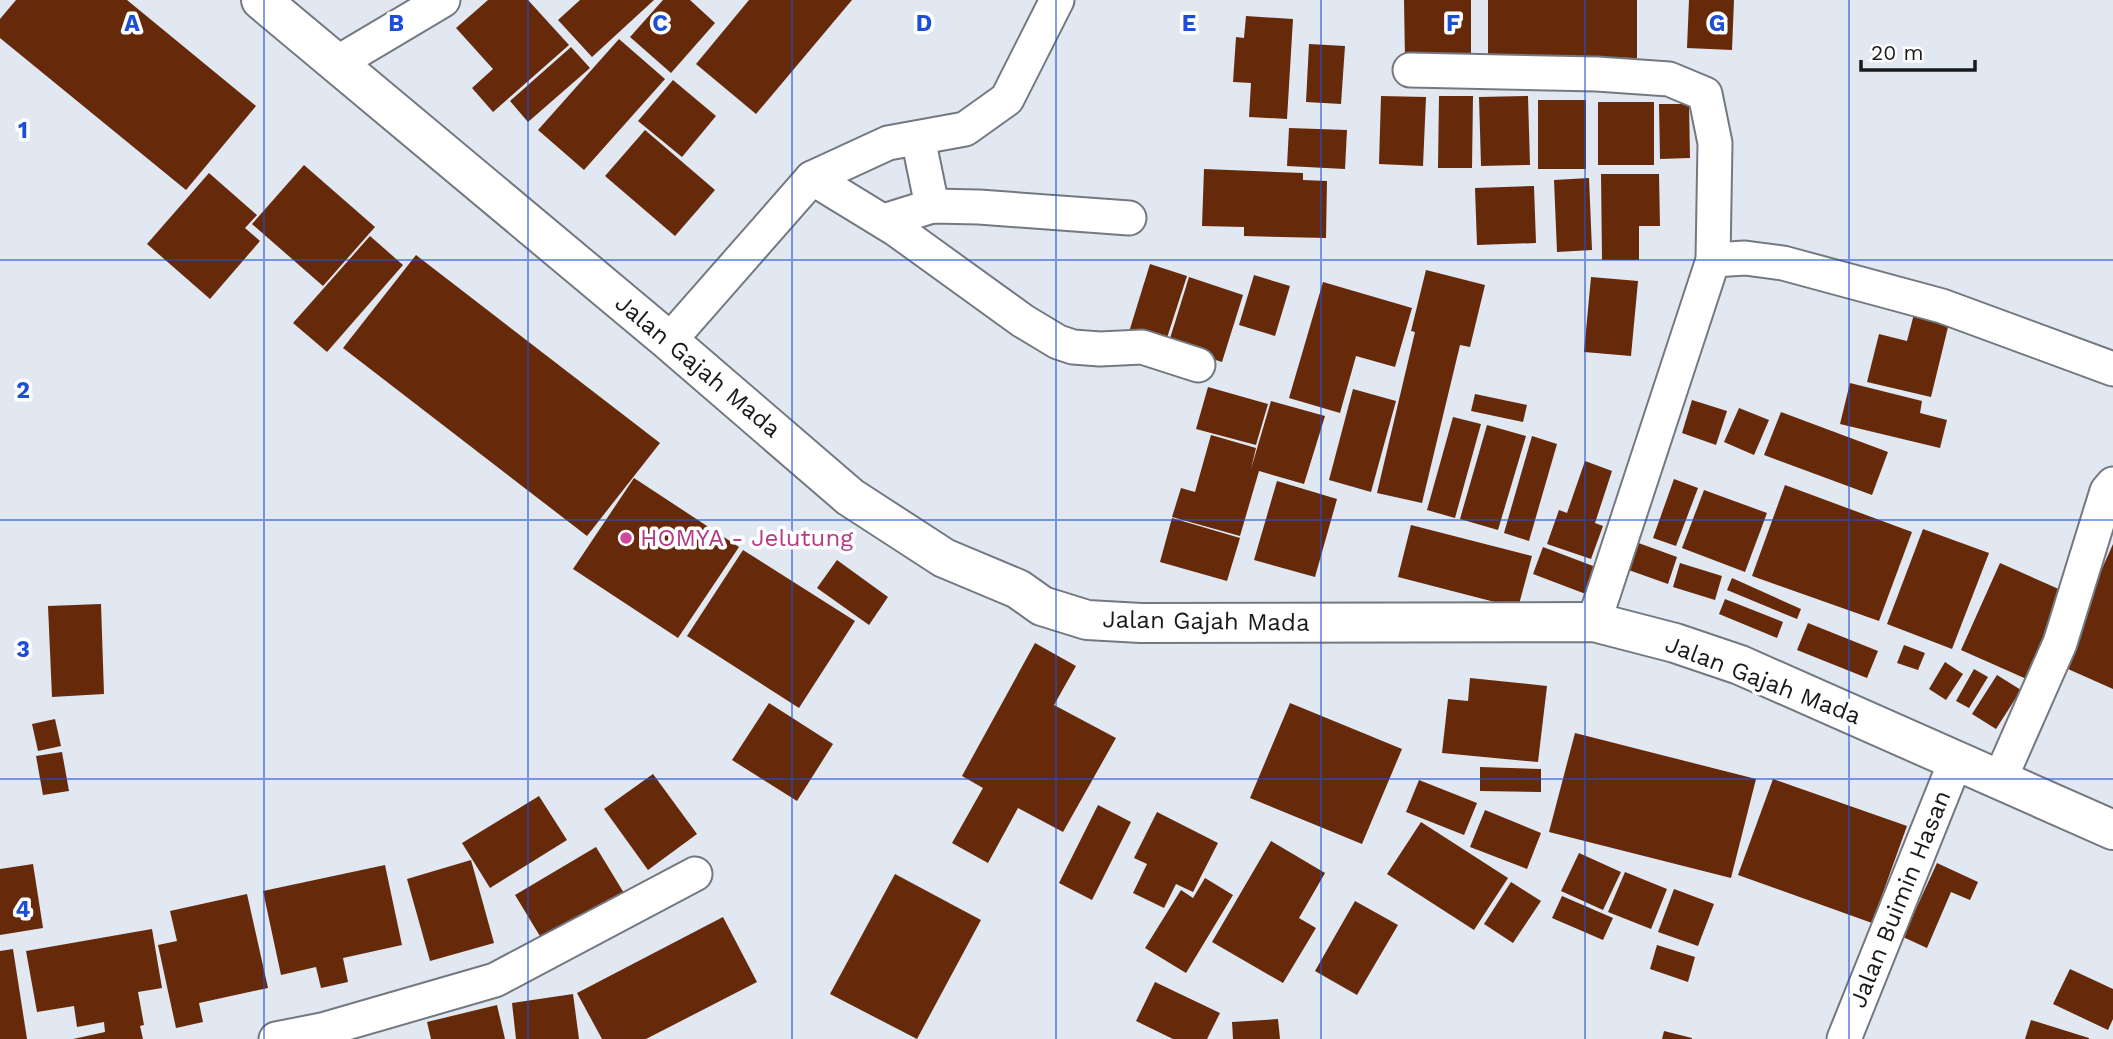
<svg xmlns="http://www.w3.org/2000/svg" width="2113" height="1039" font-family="'Work Sans',sans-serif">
<rect width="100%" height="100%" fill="#e1e8f1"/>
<g fill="#662a0b">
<path d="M16,0H127L256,106L186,190L0,38V19Z"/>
<path d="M488,0H528L569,45L493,112L472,88L493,69L456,28Z"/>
<path d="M580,0H654L592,57L558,20Z"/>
<path d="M663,0H690L715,23L671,73L630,37Z"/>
<path d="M749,0H852L756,114L696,64Z"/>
<path d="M1404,0H1471V59H1405Z"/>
<path d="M1488,0H1637V58L1488,56Z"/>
<path d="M1689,0H1734L1732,50L1687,48Z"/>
<path d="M1246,16L1293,19L1287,119L1249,117L1251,83L1233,82L1236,37L1244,38Z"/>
<path d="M619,39L665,79L584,170L538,130Z"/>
<path d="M1309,44L1345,46L1341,104L1306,102Z"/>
<path d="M571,47L590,68L528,122L510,101Z"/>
<path d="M673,80L716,116L682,157L638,121Z"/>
<path d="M1381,96L1426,97L1423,166L1379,164Z"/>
<path d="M1439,96H1473L1472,168H1438Z"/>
<path d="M1528,96L1530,165L1481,166L1479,97Z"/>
<rect x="1538" y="100" width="48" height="69"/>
<rect x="1598" y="102" width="56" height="63"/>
<path d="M1659,104H1689L1690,158L1660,159Z"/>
<path d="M1289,128L1347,130L1345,169L1287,166Z"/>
<path d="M645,130L715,190L675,236L605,176Z"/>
<path d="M304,165L375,227L323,286L252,224Z"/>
<path d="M1204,169L1303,173V180L1327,181L1326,238L1244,236V227L1202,226Z"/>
<path d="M209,173L257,215L245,228L260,241L210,299L147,244Z"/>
<path d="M1601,174H1659L1660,226H1639V260H1602Z"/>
<path d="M1589,178L1592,250L1557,252L1554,180Z"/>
<path d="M1534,186L1536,243L1477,245L1475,188Z"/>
<path d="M370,236L403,265L327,352L293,323Z"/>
<path d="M416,255L660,443L587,536L343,348Z"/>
<path d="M1150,264L1187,276L1165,344L1129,332Z"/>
<path d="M1426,270L1485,285L1470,347L1460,345L1422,503L1377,493L1415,332L1411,331Z"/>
<path d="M1254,275L1290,286L1275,336L1239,325Z"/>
<path d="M1189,277L1243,295L1222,362L1168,345Z"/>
<path d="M1591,277L1638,281L1631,356L1584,352Z"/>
<path d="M1323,282L1412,308L1395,367L1356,356L1340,413L1289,398Z"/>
<path d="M1914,314L1949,323L1931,397L1867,382L1879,334L1907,341Z"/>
<path d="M1850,383L1922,401L1920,413L1947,420L1940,448L1840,424Z"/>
<path d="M1208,387L1268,404L1256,445L1196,429Z"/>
<path d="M1353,389L1396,401L1371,492L1329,480Z"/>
<path d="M1475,394L1527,405L1523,422L1471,411Z"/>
<path d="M1692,400L1727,411L1716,445L1682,433Z"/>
<path d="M1271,401L1325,416L1304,484L1259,471L1240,536L1172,517L1181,488L1195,492L1211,435L1256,448L1251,469Z"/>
<path d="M1739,408L1769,420L1754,455L1724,442Z"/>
<path d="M1781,412L1888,452L1872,495L1764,455Z"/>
<path d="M1453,417L1481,424L1455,518L1427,510Z"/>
<path d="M1487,425L1526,436L1498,530L1460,519Z"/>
<path d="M1532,436L1557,444L1529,541L1504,533Z"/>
<path d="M1585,461L1612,471L1595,523L1603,526L1591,559L1547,544L1559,510L1567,513Z"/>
<path d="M634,478L739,547L678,638L573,569Z"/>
<path d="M1674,479L1698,488L1676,546L1653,538Z"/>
<path d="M1277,481L1337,499L1315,577L1254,560Z"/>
<path d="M1785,485L1912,532L1879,621L1752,576Z"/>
<path d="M1704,490L1767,513L1745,572L1682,548Z"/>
<path d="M1172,518L1240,538L1227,581L1160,562Z"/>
<path d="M1411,525L1532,556L1518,608L1398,577Z"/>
<path d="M1923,529L1989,553L1952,649L1887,624Z"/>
<path d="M1633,541L1677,557L1668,584L1623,568Z"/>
<path d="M2113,544V689L2059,665Z"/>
<path d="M1543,547L1601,569L1591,596L1533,574Z"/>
<path d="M743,550L855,621L799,708L687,636Z"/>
<path d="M837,560L888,597L869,625L817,588Z"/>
<path d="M1680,563L1722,576L1715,600L1673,587Z"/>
<path d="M2000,563L2070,594L2031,681L1961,650Z"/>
<path d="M1732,578L1801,609L1797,619L1727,590Z"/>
<path d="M1725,599L1783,622L1777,638L1719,614Z"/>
<path d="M101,604L104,694L52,697L48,606Z"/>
<path d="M1808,623L1878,651L1867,678L1797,650Z"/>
<path d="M1035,643L1076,666L1054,705L1116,738L1063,832L1018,808L988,863L952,843L983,788L962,776Z"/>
<path d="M1904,645L1925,653L1918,670L1897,663Z"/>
<path d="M1945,662L1963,674L1946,700L1929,689Z"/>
<path d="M1974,669L1988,677L1969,708L1956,701Z"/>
<path d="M1997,675L2021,690L1996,729L1972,714Z"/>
<path d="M1470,678L1547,686L1538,762L1442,753L1448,699L1468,701Z"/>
<path d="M769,703L833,744L797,801L732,760Z"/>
<path d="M1290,703L1402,749L1362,844L1250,798Z"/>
<path d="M55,719L61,746L38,751L32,724Z"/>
<path d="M1575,733L1756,779L1731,878L1549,832Z"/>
<path d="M62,752L69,791L43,795L36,756Z"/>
<path d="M1480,767L1541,769V792L1480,791Z"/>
<path d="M653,774L697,834L648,870L604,809Z"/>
<path d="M1773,779L1907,826L1872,923L1738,875Z"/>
<path d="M1419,780L1477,803L1464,835L1406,812Z"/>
<path d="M539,796L567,840L490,888L462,843Z"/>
<path d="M1098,805L1131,822L1092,900L1059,883Z"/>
<path d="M1485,810L1541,833L1527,869L1470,847Z"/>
<path d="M1157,812L1218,843L1193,892L1176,884L1164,908L1133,893L1147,864L1134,858Z"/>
<path d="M1421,822L1508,878L1474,930L1387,874Z"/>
<path d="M1271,841L1325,873L1299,918L1316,928L1283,983L1212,942Z"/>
<path d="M596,847L627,898L546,946L515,895Z"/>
<path d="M1579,853L1621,872L1603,910L1561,891Z"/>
<path d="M471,860L494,943L430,961L407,879Z"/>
<path d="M1937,863L1978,882L1970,900L1951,892L1927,948L1903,937Z"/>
<path d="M33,864L43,928L0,935V869Z"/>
<path d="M385,865L402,945L343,958L348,982L321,988L316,967L281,975L263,891Z"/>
<path d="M1625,872L1667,889L1651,929L1608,912Z"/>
<path d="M895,874L981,920L917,1039L830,994Z"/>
<path d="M1205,878L1233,895L1186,973L1145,948L1181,890L1193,898Z"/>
<path d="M1511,882L1541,901L1513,943L1484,924Z"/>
<path d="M1674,889L1714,904L1698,946L1658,932Z"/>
<path d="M247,894L268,988L199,1003L203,1022L176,1028L158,945L177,941L170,911Z"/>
<path d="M1562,896L1613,918L1603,940L1552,918Z"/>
<path d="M1355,901L1398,925L1357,995L1315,971Z"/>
<path d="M723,917L757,982L646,1039H602L577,993Z"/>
<path d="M152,929L162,988L138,992L144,1025L140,1026L143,1039H73L105,1032L104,1022L77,1027L74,1006L37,1012L26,951Z"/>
<path d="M1657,945L1695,957L1688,982L1650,969Z"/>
<path d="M13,949L27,1039H0V951Z"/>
<path d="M2070,969L2113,989V1019L2108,1030L2053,1004Z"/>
<path d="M1155,982L1220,1013L1207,1039H1173L1136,1021Z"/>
<path d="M573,994L579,1039H516L512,1003Z"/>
<path d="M497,1005L505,1039H431L427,1022Z"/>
<path d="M1278,1019L1280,1039H1233L1232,1022Z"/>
<path d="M2031,1020L2089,1038V1039H2025Z"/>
<path d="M1664,1031L1692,1038V1039H1662Z"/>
</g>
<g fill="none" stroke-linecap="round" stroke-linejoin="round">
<defs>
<g id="minor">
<path d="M337,63L443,0"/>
<path d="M1410,70L1597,74L1669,79L1705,94L1715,143L1713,260L1594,622"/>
<path d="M918,138L932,206"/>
<path d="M812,178L897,230L1023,321L1058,342L1073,347L1100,349L1142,347L1198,365"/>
<path d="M884,221L932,206L979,207L1129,218"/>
<path d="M1713,260L1745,258L1783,263L1942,306L2113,369"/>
<path d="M669,341L812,178L888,143L965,129L1007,99L1057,0"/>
<path d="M2000,779L2060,643L2107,491L2113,484"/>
<path d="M276,1039L322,1030L495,980L695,874"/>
<path d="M1844,1039L1956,760"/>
</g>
<path id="secondary" d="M261,0L669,341L850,497L944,558L1018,589L1042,606L1087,620L1141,623L1594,622L1675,643L1740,665L2113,830"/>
</defs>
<use href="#minor" stroke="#737881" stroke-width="37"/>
<use href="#secondary" stroke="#737881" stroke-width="42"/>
<use href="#minor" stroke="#fff" stroke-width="33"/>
<use href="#secondary" stroke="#fff" stroke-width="38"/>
</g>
<path fill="none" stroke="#1d4ed8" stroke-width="2" stroke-opacity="0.55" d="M264,0V1039M528,0V1039M792,0V1039M1056,0V1039M1321,0V1039M1585,0V1039M1849,0V1039M0,260H2113M0,520H2113M0,779H2113"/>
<circle fill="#d1479c" stroke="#fff" stroke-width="2.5" cx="626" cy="538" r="7"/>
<g text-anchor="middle" stroke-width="7" stroke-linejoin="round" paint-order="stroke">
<g font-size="24" fill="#181a1e" stroke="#fff">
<text transform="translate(698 366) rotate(40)" y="8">Jalan Gajah Mada</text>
<text transform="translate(1206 621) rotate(1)" y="8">Jalan Gajah Mada</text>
<text transform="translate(1763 680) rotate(21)" y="8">Jalan Gajah Mada</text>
<text transform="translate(1900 899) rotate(-68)" y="8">Jalan Buimin Hasan</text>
</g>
<g font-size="24" fill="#b23c85" stroke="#fff" text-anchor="start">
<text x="640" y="546">HOMYA - Jelutung</text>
</g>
</g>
<g font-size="23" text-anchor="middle" font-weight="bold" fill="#1d4ed8" stroke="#fff" stroke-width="7" stroke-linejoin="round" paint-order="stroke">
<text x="132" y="31">A</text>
<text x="396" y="31">B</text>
<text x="660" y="31">C</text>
<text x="924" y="31">D</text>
<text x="1189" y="31">E</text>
<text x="1453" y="31">F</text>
<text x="1717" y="31">G</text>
<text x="23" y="138">1</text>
<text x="23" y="398">2</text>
<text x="23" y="657">3</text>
<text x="23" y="917">4</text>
</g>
<path d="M1861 60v10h114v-10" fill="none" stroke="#181a1e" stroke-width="3.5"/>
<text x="1871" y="60" font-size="21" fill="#181a1e" stroke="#ffffff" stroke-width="5" paint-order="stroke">20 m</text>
</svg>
